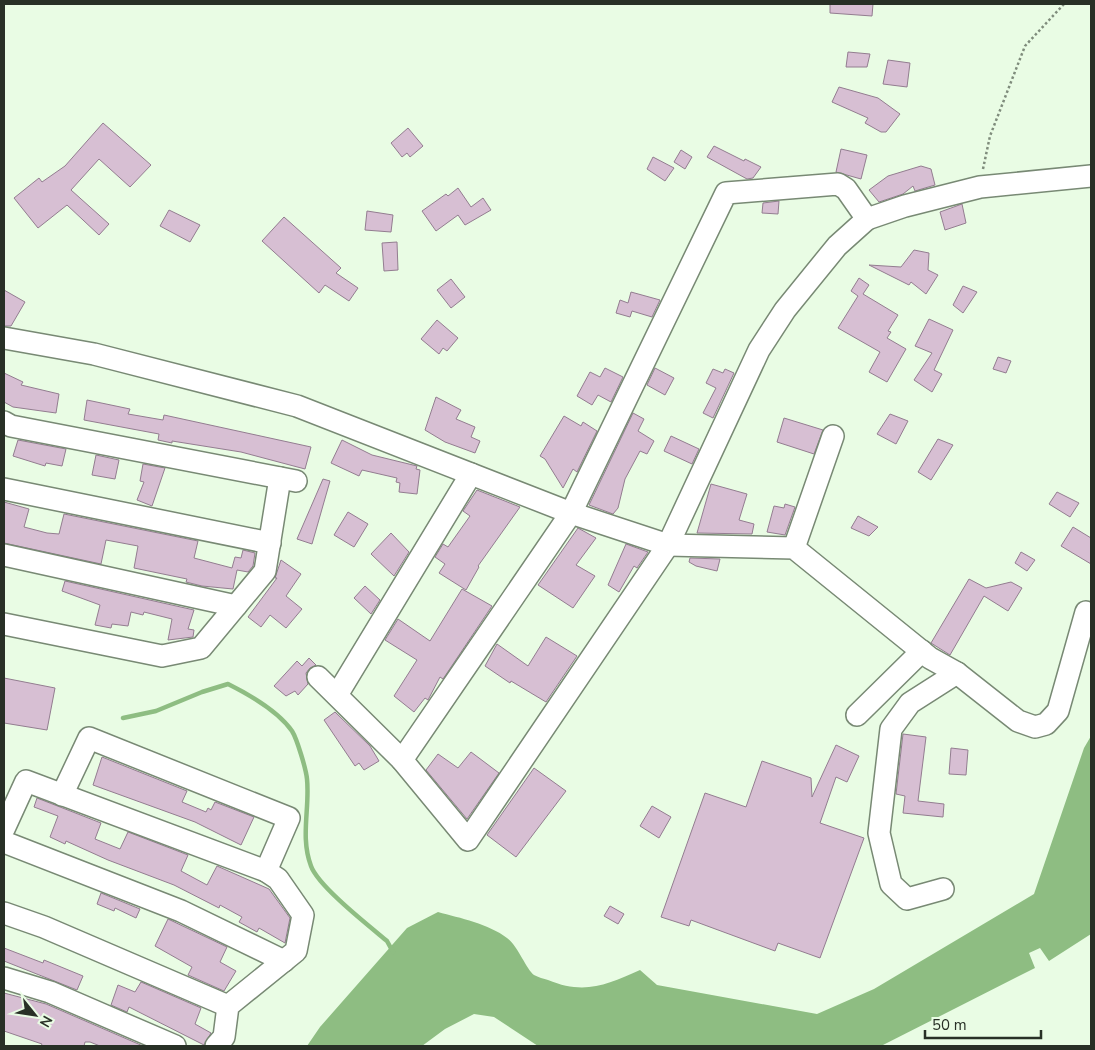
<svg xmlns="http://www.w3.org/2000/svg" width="1095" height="1050" font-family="'Nunito Sans',sans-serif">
<rect width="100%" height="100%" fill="#e9fce4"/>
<path fill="#8ebd82" d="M1091,736V934L1049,961L1040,948L1029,953L1035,968L881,1046H538L494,1017L474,1014L445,1029L422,1046H307L320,1027L407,928L438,912C460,918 489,924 507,938C518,946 526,969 534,975C538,977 544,979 548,980C584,995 607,985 640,970L657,985L817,1014L874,989L1034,894L1084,748Z"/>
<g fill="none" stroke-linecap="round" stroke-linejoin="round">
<path stroke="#8ebd82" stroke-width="4.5" d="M123,718L156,711L202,692L228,684C250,695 278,711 292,731C297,739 306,769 307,779C310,808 300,837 311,866C318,886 369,926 387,941L393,952"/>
</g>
<g fill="#d7bfd3" stroke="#937d90">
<path d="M830,4H873L872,16L830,13Z"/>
<path d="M848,52L870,54L867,67H846Z"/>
<path d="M888,60L910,63L907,87L883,84Z"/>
<path d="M839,87L878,98L900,114L886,132H881L865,123L868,118L832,102Z"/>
<path d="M103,123L151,165L130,187L99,159L71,190L109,224L99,235L67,205L38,228L14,198L39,178L42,182L65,166Z"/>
<path d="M408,128L423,146L410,157L407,153L402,157L391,143Z"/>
<path d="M714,146L744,161L745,159L761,167L753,178L747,179L707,157Z"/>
<path d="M841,149L867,155L861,179L836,172Z"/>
<path d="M681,150L692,157L685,169L674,162Z"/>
<path d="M653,157L674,168L665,181L647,169Z"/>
<path d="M921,166L931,169L935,185L915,191L913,186L903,194L879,202L869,190L888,176Z"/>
<path d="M458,188L471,207L483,198L491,210L465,225L458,215L436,231L422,211L446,194L448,196Z"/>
<path d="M779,201L778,214L762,213L763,203Z"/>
<path d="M962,204L966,223L945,230L940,212Z"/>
<path d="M169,210L200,225L190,242L160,226Z"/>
<path d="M367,211L393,215L391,232L365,230Z"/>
<path d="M284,217L341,268L336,273L358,288L349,301L325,285L319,293L262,241Z"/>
<path d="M397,242L398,270L384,271L382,243Z"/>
<path d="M914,250L929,253L928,270L938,275L926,294L911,282L909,285L869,265L901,267Z"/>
<path d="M859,278L869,285L863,294L898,315L888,331L891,332L887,338L906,349L887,382L869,372L880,352L838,328L858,296L851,291Z"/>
<path d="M451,279L465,297L451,308L437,290Z"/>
<path d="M963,286L977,292L963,313L953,305Z"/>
<path d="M4,290L25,302L11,326H4Z"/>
<path d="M631,292L660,300L652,317L632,311L630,317L616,313L620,300L628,303Z"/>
<path d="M929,319L953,330L934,370L942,374L932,392L914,380L932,353L915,346Z"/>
<path d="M437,320L458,338L447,351L443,348L439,354L421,339Z"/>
<path d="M998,357L1011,361L1006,373L993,369Z"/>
<path d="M605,368L623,377L611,402L598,395L592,405L577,396L590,372L600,377Z"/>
<path d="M655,368L674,378L665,395L647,385Z"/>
<path d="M713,369L723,373L725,369L734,373L713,418L703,413L716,388L706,383Z"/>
<path d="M4,373L23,382L21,385L59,394L56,413L13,407L4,402Z"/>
<path d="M436,397L461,410L456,419L475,427L471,437L480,441L475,453L445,442L425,430Z"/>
<path d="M87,400L130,409L128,414L163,420L164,415L311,447L305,469L241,452L172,441V443L158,440L159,434L84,420Z"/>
<path d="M633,413L644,419L638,431L654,441L647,454L640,451L625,479L618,508L613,514L589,505Z"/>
<path d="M890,414L908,421L896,444L877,434Z"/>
<path d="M564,416L581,426L583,422L597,431L577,472L573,469L563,488L545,459L540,456Z"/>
<path d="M784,418L823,430L814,454L777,442Z"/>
<path d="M671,436L699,449L692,464L664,451Z"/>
<path d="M938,439L953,445L931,480L918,472Z"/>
<path d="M18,440L66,449L62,466L46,463L45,466L13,456Z"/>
<path d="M342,440L372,455L417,466L416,469L420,470L417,494L399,492L400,483L396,482L397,478L362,470L359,476L331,463Z"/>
<path d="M96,455L119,460L115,479L92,475Z"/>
<path d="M143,464L165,468L152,506L137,500L144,482L140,481Z"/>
<path d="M323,479L330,481L312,544L297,539Z"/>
<path d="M711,484L747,494L739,520L754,524L752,534L697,533Z"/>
<path d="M477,490L520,507L478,566L479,567L466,590L439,573L445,564L435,557L443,544L448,547L470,516L463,511Z"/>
<path d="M1057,492L1079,503L1070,517L1049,504Z"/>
<path d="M4,502L29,509L24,527L47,533L59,534L64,514L198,541L194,558L232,568L235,557L241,558L243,550L255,553L253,566L248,572L237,570L233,589L202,586L186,582L187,579L134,568L138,546L106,540L101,564L4,543Z"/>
<path d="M785,504L795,507L785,535L767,532L774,506L784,508Z"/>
<path d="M348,512L368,524L354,547L334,535Z"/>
<path d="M858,516L878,527L869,536L851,528Z"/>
<path d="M1073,527L1091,538V564L1061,546Z"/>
<path d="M578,528L596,538L576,565L595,576L573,608L538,585Z"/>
<path d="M391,533L409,552L394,576L371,554Z"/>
<path d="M626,544L648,552L637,568L634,566L619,592L608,585Z"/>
<path d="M1021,552L1035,560L1027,571L1015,563Z"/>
<path d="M690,558L720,559L717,571L696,566L689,562Z"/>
<path d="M281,560L301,574L286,596L302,609L286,628L270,615L261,627L248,617L277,578H275Z"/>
<path d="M969,579L986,588L1011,582L1022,588L1008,611L984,596L950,655L931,643Z"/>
<path d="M65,581L194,610L188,629L194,630L193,637L168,640L172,619L144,612L143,615L131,612L128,626L112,624L111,628L95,625L100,605L62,591Z"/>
<path d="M365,586L380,600L371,614L354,598Z"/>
<path d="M462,589L492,606L443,679L440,677L428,700L425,698L414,712L394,696L417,660L385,640L398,619L430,641Z"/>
<path d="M546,637L577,656L546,702L511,681L510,683L485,666L497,644L528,666Z"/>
<path d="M309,658L316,665L310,668L306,673L308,684L298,695L295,691L286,696L274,686L297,661L302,666Z"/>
<path d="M4,678L55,688L47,730L4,723Z"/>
<path d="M335,712L370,746L379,761L364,770L359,763L355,766L324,720Z"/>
<path d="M903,734L926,737L918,801L944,804L943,817L903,813L905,796L896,794Z"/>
<path d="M836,745L859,756L847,782L836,777L820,823L864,838L820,958L778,943L775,951L691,920L689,926L661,917L705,793L746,807L762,761L811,778L812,797Z"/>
<path d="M951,748L968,750L966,775L949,774Z"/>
<path d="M471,752L499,773L467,819L426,770L438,754L458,768Z"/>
<path d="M102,757L187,791L182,802L206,812L208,808L211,810L215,802L254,817L241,845L195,822L93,785Z"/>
<path d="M534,768L566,791L516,857L487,835Z"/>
<path d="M37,798L101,823L95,839L120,849L128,832L188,855L181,871L207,885L217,866L269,889L290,918L285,943L259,928L257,932L239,922L242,917L220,905L219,908L174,885L108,860L66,841L65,844L50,837L58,816L34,807Z"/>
<path d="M652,806L671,817L659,838L640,826Z"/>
<path d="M101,893L140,909L136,918L115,908L114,911L97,904Z"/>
<path d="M610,906L624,914L618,924L604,916Z"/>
<path d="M168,919L227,947L220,962L236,971L224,991L188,975L192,967L155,946Z"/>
<path d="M4,948L43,963L44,960L83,976L77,990L4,961Z"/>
<path d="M141,982L201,1008L195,1024L211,1033L204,1045L129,1007L127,1012L111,1005L118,985L135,992Z"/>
<path d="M4,993L46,1004L143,1046H100L90,1042H85L84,1046H41L42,1044L4,1031Z"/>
</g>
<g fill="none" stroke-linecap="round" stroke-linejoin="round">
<defs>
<g id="minor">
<path d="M4,338L94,354L297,406L571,513L668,545L794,548L930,658L957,673L1018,721L1035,727L1046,724L1058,711L1086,612"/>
<path d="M4,422L11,426L296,481"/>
<path d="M4,489L270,543"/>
<path d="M794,548L833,436"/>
<path d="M4,555L236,606"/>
<path d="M4,624L162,656L201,648L265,571L280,478"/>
<path d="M318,677L402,760L468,840L668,545L759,350L785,310L837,246L867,219"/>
<path d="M337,695L471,474"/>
<path d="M857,715L922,651"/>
<path d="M402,760L571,513L726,193L838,184L846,189L867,219L905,206L980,187L1091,176"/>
<path d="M62,795L89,738L289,818L266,871"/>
<path d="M4,829L26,781L266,871L278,879L303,915L296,951L228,1006L224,1037L216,1046"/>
<path d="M4,842L181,911L284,961"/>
<path d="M943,889L907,899L891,884L879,833L891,729L910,703L957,673"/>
<path d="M4,913L44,927L228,1006"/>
<path d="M4,978L50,992L175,1046"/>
</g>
</defs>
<use href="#minor" stroke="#788974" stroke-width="24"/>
<path stroke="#7f8c7c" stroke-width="2.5" stroke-dasharray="2.5 2.5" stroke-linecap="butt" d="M983,169L990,136L1025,46L1064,4"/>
<use href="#minor" stroke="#fff" stroke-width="21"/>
</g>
<rect width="1095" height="1050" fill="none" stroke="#283026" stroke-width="10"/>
<g transform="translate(35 1015) rotate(120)" stroke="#e9fce4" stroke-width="4" paint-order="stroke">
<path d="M0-4L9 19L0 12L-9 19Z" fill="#283026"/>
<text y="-8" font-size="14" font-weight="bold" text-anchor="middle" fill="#283026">N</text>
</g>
<path d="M925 1030v8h116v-8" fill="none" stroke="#283026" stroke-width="2.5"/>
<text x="932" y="1030" font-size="15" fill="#283026" stroke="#e9fce4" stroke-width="4" paint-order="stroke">50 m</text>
</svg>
